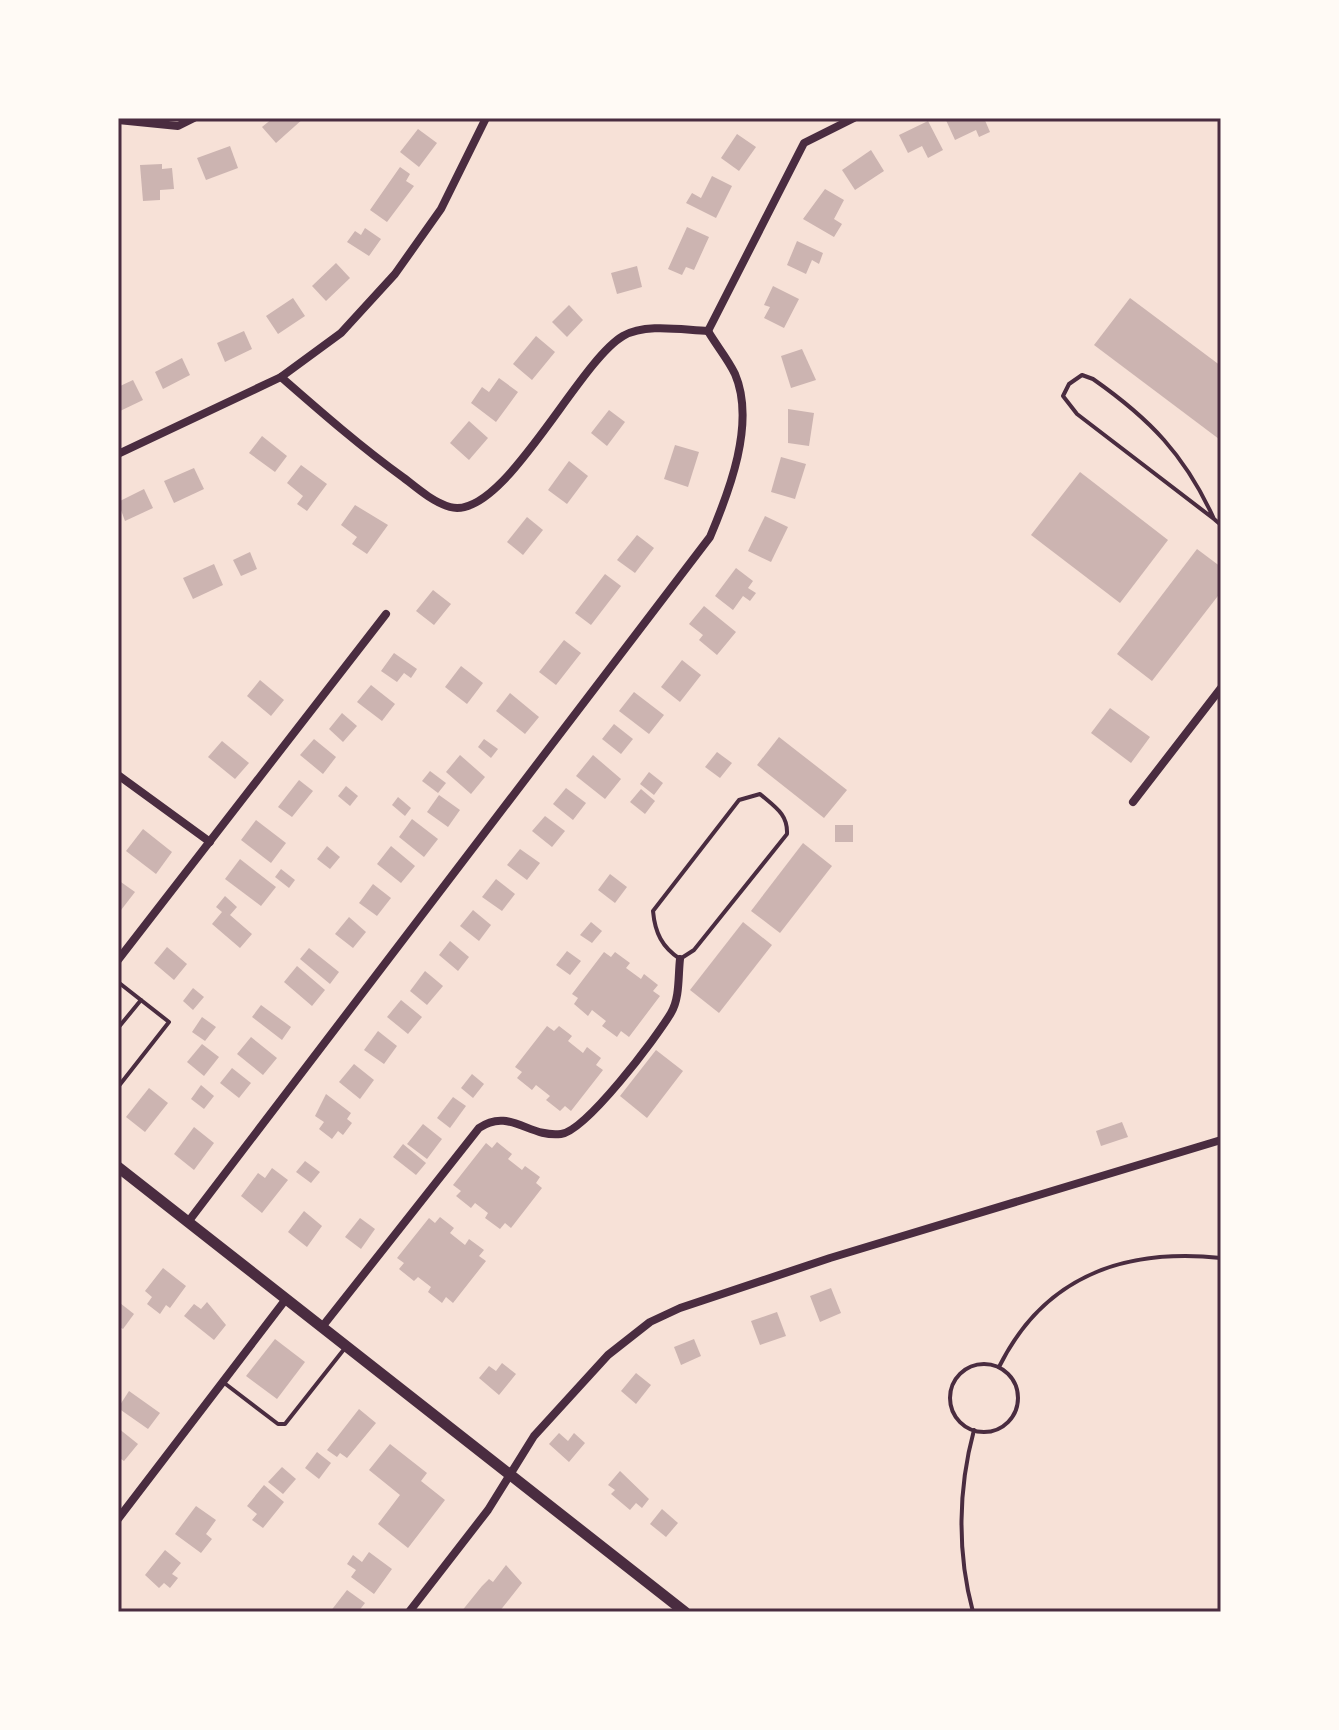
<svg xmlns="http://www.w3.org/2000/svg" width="1339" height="1730" font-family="'IBM Plex Serif',serif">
<rect width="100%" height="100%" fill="#f7e1d7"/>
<g fill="#ccb4b1">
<path d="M273,118H304L276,143L262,127Z"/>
<path d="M945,118H984L990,132L979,137L976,130L955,140Z"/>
<path d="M928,121L943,150L928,158L922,146L908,153L899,135Z"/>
<path d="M418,129L437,143L419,167L400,152Z"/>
<path d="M737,134L756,147L739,171L721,158Z"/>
<path d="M230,146L238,168L206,180L197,158Z"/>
<path d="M871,150L884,171L855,190L842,170Z"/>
<path d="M162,164V169L172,168L174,189L160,190V200L143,201L140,165Z"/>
<path d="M400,167L410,174L406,181L414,186L387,222L370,210Z"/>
<path d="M712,176L732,186L716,218L686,203L692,193L701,198Z"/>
<path d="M825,189L844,200L834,219L842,224L834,237L803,219Z"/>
<path d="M687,227L709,237L694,270L686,267L682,275L668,269Z"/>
<path d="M365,228L381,239L369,256L347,242L355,231L361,235Z"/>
<path d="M797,241L823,253L819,264L812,260L806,274L787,265Z"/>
<path d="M336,263L350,278L326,301L312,286Z"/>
<path d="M637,266L642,287L617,294L611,273Z"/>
<path d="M773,286L799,299L784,328L764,318L770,307L764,305Z"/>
<path d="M293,298L305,316L278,334L266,316Z"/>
<path d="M1130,298L1221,366L1219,439L1094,345Z"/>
<path d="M569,305L583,320L567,337L552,322Z"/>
<path d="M244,331L252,349L225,362L217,343Z"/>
<path d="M536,336L555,352L532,380L513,364Z"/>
<path d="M802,349L816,380L791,388L781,356Z"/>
<path d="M182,358L190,375L163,389L155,372Z"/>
<path d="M499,378L518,392L496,422L471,403L482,387L489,392Z"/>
<path d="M133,380L143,400L118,412V387Z"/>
<path d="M788,409L814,413L809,446L788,443Z"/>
<path d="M609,410L625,422L607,446L591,433Z"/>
<path d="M469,421L488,438L469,460L450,443Z"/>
<path d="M262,436L287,456L275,472L249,453Z"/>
<path d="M675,445L699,452L688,487L664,479Z"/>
<path d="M781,457L806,464L795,499L771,492Z"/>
<path d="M569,461L588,476L567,504L548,490Z"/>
<path d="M301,465L327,484L307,511L297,504L303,496L287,483Z"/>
<path d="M194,468L204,489L174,503L164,481Z"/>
<path d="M1080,472L1168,540L1120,603L1031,535Z"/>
<path d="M144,489L153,508L125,521L118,502Z"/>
<path d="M355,505L388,525L367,554L352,544L357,537L341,525Z"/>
<path d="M765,516L788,527L771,562L748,551Z"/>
<path d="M527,517L543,530L523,555L507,542Z"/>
<path d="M637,535L654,548L635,573L617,560Z"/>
<path d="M1197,549L1221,567V592L1152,681L1117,654Z"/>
<path d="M250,552L257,569L241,576L233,560Z"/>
<path d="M214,564L223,585L193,599L183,578Z"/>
<path d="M736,568L753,581L748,588L756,593L750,601L743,596L733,610L715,596Z"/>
<path d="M605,574L621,586L591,625L575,613Z"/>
<path d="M433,590L451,604L434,625L416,611Z"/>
<path d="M704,606L736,632L717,655L699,640L703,635L689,624Z"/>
<path d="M564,640L581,653L556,685L539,672Z"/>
<path d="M394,653L417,669L411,678L404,673L397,682L381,671Z"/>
<path d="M682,660L701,675L680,702L661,687Z"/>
<path d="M461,666L483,683L467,704L445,687Z"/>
<path d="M260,680L284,700L271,716L247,696Z"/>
<path d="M371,685L395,704L382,721L357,702Z"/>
<path d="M634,692L664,715L649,734L619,711Z"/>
<path d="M510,693L539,717L525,734L496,711Z"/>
<path d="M1110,708L1150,737L1131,763L1091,733Z"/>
<path d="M342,713L357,726L343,742L329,729Z"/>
<path d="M614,724L633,739L621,754L602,739Z"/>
<path d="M779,737L847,790L824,818L757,765Z"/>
<path d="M314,739L336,757L323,774L300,755Z"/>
<path d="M484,739L498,749L491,758L478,747Z"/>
<path d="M222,741L249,763L235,779L208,757Z"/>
<path d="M717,752L732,763L720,778L705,767Z"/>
<path d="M460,755L485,777L471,794L446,772Z"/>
<path d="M593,755L621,779L605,799L576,776Z"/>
<path d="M430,771L446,783L438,793L422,781Z"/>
<path d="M649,772L663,783L654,795L640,784Z"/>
<path d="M299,780L313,791L292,817L278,807Z"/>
<path d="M346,786L358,796L350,806L338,796Z"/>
<path d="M566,788L586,803L573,820L553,804Z"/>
<path d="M641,789L655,801L645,814L630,802Z"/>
<path d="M439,795L460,810L448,827L427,812Z"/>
<path d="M398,797L411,808L405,816L392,805Z"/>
<path d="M545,816L565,831L552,847L532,831Z"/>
<path d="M412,819L438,839L424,857L399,837Z"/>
<path d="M256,820L286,843L271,863L241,840Z"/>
<rect x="835" y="825" width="18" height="17"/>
<path d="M143,829L172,852L156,874L126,851Z"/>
<path d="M803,843L832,866L780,933L751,911Z"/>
<path d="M327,846L340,857L330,869L317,859Z"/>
<path d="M391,846L415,866L401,883L377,864Z"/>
<path d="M520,849L540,863L527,880L507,865Z"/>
<path d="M240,859L276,887L261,906L225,879Z"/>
<path d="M281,869L295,880L289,888L275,877Z"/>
<path d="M610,874L627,887L615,903L598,890Z"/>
<path d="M496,879L515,894L502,911L482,897Z"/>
<path d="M118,880L135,892L118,914Z"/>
<path d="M373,884L391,898L377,916L359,903Z"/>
<path d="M225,896L237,907L230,915L252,934L240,948L212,924L222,912L216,907Z"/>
<path d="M473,910L491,925L479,941L460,926Z"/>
<path d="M349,917L366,932L353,948L335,934Z"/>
<path d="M591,922L602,931L592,943L580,935Z"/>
<path d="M743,922L772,945L719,1013L690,990Z"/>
<path d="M450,941L469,957L458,971L439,955Z"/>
<path d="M167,947L187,964L174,980L154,963Z"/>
<path d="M309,948L339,972L330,984L300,959Z"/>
<path d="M567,951L581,961L570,975L556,965Z"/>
<path d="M604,952L611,957L615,952L630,963L626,968L641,979L644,974L658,985L653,991L660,996L629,1037L621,1031L617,1037L602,1026L606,1021L592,1010L588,1016L574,1004L578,998L572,994Z"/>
<path d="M297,966L325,990L312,1006L284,982Z"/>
<path d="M425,971L443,986L427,1005L410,991Z"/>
<path d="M193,988L204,997L193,1010L183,1001Z"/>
<path d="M401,1000L422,1017L408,1034L387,1017Z"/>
<path d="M261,1005L291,1027L282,1040L252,1017Z"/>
<path d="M202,1017L216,1027L205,1041L192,1032Z"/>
<path d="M547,1026L554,1031L559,1026L572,1036L568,1041L583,1053L587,1047L601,1058L596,1065L603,1070L571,1111L565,1106L560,1111L546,1100L550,1096L536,1085L532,1090L517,1078L522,1072L515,1067Z"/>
<path d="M378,1031L397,1046L384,1064L364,1050Z"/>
<path d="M251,1037L277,1058L263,1075L237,1054Z"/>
<path d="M202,1044L219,1057L204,1076L187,1062Z"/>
<path d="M656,1050L683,1071L647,1118L620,1096Z"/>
<path d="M354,1064L374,1080L360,1099L339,1082Z"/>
<path d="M232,1068L251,1083L239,1098L220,1083Z"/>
<path d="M472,1074L484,1084L473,1098L461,1088Z"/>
<path d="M201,1085L214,1096L204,1109L191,1099Z"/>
<path d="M149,1088L168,1103L145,1132L126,1117Z"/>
<path d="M326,1094L351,1113L347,1119L352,1123L343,1135L338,1131L332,1139L319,1129L324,1122L315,1116Z"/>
<path d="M453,1097L466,1106L450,1128L437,1118Z"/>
<path d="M1122,1122L1128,1137L1101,1146L1096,1131Z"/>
<path d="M423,1124L442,1139L427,1159L407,1144Z"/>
<path d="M194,1127L214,1143L194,1170L174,1154Z"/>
<path d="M497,1142L512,1154L508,1159L522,1170L525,1166L540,1177L536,1183L542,1188L511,1228L505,1223L500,1229L485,1218L488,1213L475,1203L471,1208L456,1196L461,1191L453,1185L486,1143L492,1148Z"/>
<path d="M403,1144L426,1163L416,1175L393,1157Z"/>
<path d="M305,1161L320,1172L311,1183L296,1172Z"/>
<path d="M272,1168L288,1180L262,1213L241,1196L258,1173L265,1178Z"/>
<path d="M304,1211L322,1226L307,1247L288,1232Z"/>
<path d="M440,1217L454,1228L450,1233L465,1245L469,1239L484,1250L479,1256L486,1261L453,1303L446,1297L442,1303L428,1292L431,1287L418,1277L414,1281L399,1269L404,1263L397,1258L429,1218L435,1223Z"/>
<path d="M360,1218L375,1229L361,1249L345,1237Z"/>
<path d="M163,1268L186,1286L170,1308L166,1305L160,1314L147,1304L152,1297L145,1291Z"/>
<path d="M831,1288L841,1313L820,1322L810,1296Z"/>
<path d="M207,1302L226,1325L214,1340L184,1316L194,1304L201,1309Z"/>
<path d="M120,1303L134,1314L123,1329L118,1326Z"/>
<path d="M777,1312L786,1336L760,1345L751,1321Z"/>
<path d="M275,1339L305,1362L277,1399L246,1376Z"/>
<path d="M694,1339L701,1356L681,1365L674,1347Z"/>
<path d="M502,1363L516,1374L499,1395L479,1378L489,1366L496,1371Z"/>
<path d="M636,1373L651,1385L636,1404L621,1391Z"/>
<path d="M129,1391L160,1413L148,1429L118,1408Z"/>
<path d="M359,1409L376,1423L347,1458L340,1453L337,1457L327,1450Z"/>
<path d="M118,1428L138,1444L124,1461L118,1457Z"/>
<path d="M559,1433L568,1441L574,1433L585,1443L569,1462L549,1444Z"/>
<path d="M390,1444L427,1473L421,1481L445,1500L408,1548L378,1524L400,1495L369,1470Z"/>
<path d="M317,1452L331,1463L319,1479L305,1468Z"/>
<path d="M282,1467L296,1479L283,1494L268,1482Z"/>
<path d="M620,1471L649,1499L642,1508L636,1503L630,1510L611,1494L615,1490L608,1485Z"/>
<path d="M264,1485L284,1502L263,1528L252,1520L257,1514L247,1506Z"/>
<path d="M196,1506L216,1520L206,1534L212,1539L201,1553L175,1534Z"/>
<path d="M662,1509L678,1523L666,1537L650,1524Z"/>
<path d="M165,1550L181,1563L172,1574L178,1578L170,1588L164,1583L159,1588L145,1575Z"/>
<path d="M369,1552L392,1569L374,1594L351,1577L356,1570L347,1564L353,1555L362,1562Z"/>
<path d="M506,1565L522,1583L499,1612H461L482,1586L489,1579L493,1582Z"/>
<path d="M347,1590L365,1603L358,1612H330Z"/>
</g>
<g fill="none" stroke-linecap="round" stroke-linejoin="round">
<g stroke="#4a2c40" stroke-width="4">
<path d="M1214,519C1185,455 1150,419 1093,379L1082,375L1069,384L1063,396L1077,414L1214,519L1221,525"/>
<path d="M760,794C775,807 788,814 787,834L694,950L680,959C662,947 655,933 653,911L739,800Z"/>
<path d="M118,982L169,1022L118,1087"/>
<path d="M118,1028L141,1000"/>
<circle cx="984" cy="1398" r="34"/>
<path d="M999,1367C1044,1276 1123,1248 1221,1258"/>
<path d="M223,1382L278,1424H285L345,1348"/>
<path d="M973,1612C957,1553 958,1489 974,1430"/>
</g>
<g stroke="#4a2c40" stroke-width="8">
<path d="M118,120L178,126L194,118"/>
<path d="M708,331L804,143L854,118"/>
<path d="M281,377C321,412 361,447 404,478C418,489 433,502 450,507C503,522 577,363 623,336C646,323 682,330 708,331"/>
<path d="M118,454L281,377L341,333L395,274L441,209L486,118"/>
<path d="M118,775L210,842"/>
<path d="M1133,802L1221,688"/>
<path d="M118,960L386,614"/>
<path d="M188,1222L710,537C729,492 756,423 735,374C728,359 716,345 708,331"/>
<path d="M322,1327L479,1128C509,1107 529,1138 561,1134C586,1131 656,1038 671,1013C680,998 678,976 680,959"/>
<path d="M118,1519L286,1299"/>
<path d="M409,1612L488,1510L534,1436L608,1355L650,1322L680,1308L830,1258L1221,1140"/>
</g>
<path stroke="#4a2c40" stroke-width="11" d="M118,1167L685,1612"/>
</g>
<rect width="1339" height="1730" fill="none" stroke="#fffaf5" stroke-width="240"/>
<rect x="120" y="120" width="1099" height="1490" fill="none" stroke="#4a2c40" stroke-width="3"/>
</svg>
